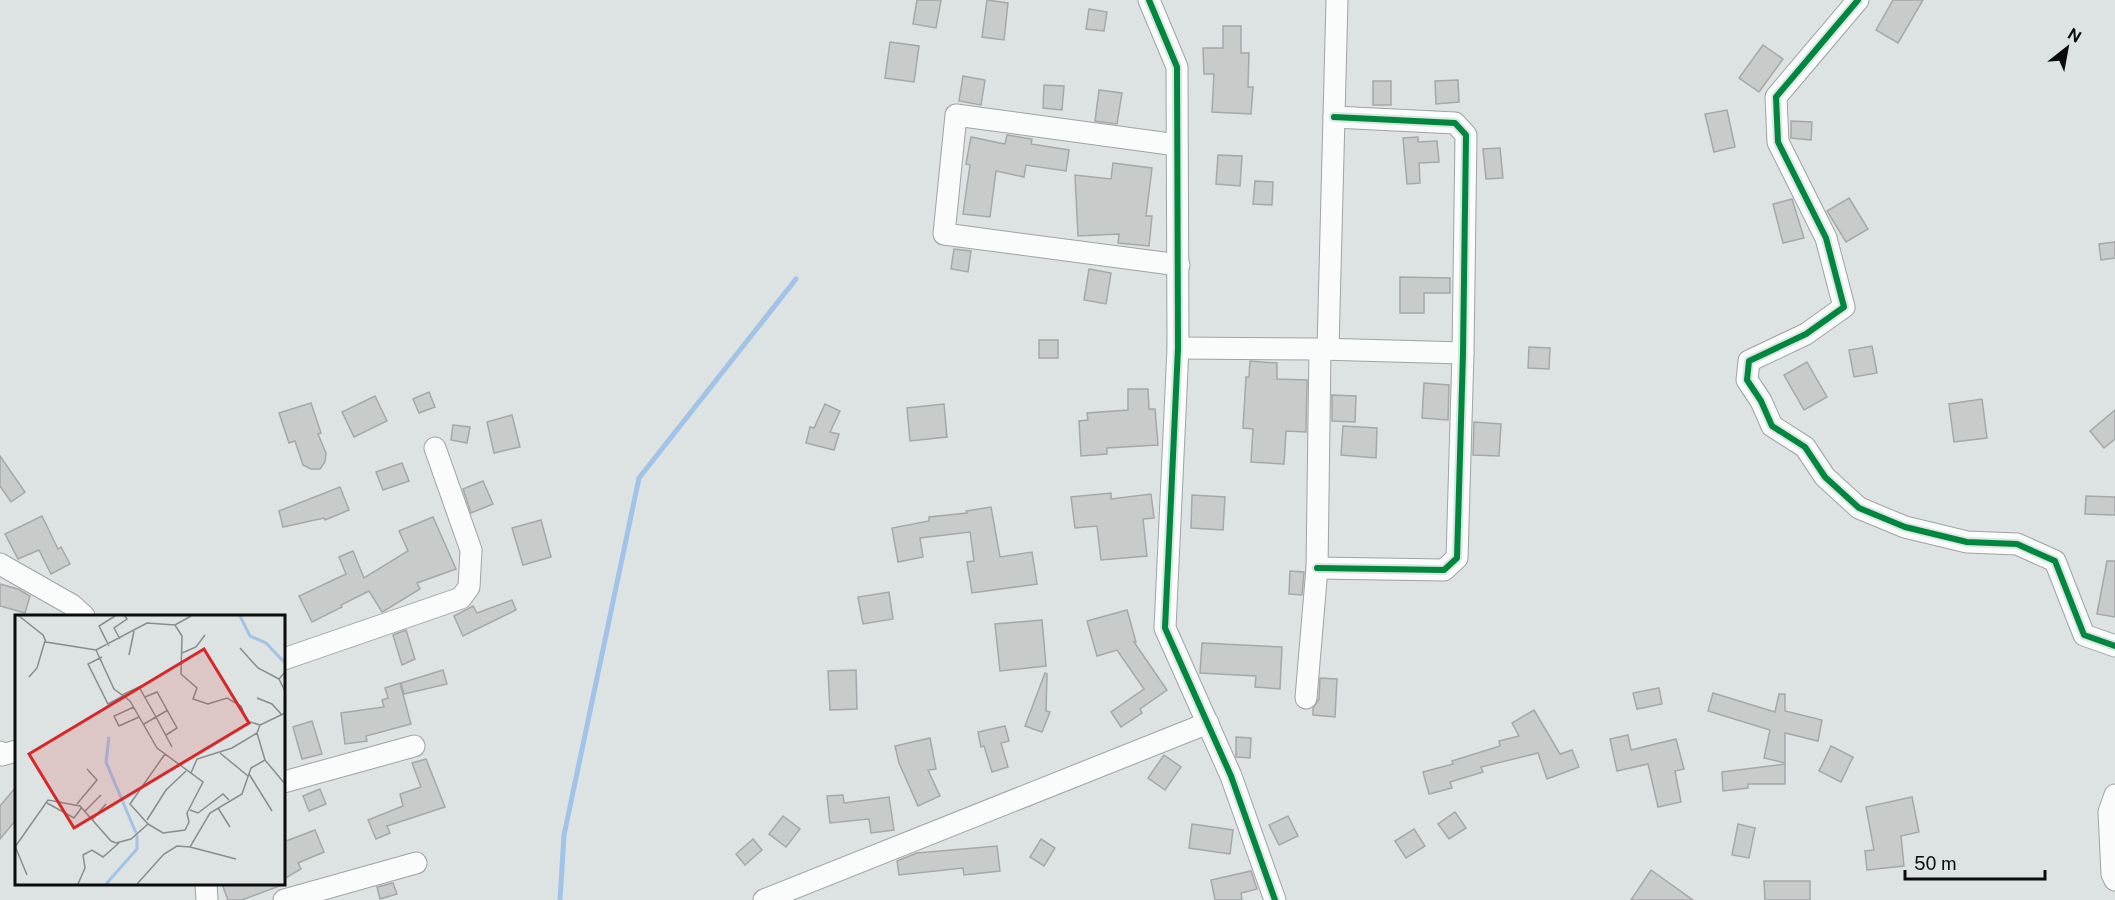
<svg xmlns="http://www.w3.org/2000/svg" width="2115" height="900" font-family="'Public Sans',sans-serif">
<rect width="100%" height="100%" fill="#dde2e2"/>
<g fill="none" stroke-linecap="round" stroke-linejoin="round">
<path stroke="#a1c3e8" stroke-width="5" d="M560,900L564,835L639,478L796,279"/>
</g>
<g fill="#c7cbca" stroke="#a5a8a8" stroke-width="1.5">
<path d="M917,0H941L936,28L913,24Z"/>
<path d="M987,0L1008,3L1004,40L982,37Z"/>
<path d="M1893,0H1923L1898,43L1876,30Z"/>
<path d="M1089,9L1107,12L1104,31L1086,29Z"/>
<path d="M1223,26H1241V53H1249L1248,87H1253L1251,114L1212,112L1214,74H1204L1203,48H1223Z"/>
<path d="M890,42L919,46L914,82L885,78Z"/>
<path d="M1763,45L1783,59L1759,92L1739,78Z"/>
<path d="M963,76L985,80L981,105L959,101Z"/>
<path d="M1458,80L1459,102L1436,104L1435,81Z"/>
<rect x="1373" y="81" width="18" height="24"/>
<path d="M1044,85L1064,86L1062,110L1043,108Z"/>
<path d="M1099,90L1122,93L1117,124L1095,121Z"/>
<path d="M1727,110L1735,147L1714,152L1705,114Z"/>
<path d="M1791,121L1812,122L1811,140L1791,138Z"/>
<path d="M1007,135L1032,139L1031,144L1069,150L1066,171L1026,165L1024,177L996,171L990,217L963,214L970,165L966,164L971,137L1005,144Z"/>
<path d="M1418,137V142L1437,141L1439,162L1419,163L1420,183L1407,184L1403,138Z"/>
<path d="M1500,148L1503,178L1486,179L1483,149Z"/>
<path d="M1218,155L1242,156L1240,186L1216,184Z"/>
<path d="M1113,163L1152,168L1146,216H1152L1149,246L1118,243L1119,234L1078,236L1075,175L1111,179Z"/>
<path d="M1255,181L1273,182L1272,205L1253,204Z"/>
<path d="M1849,198L1868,229L1846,242L1827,211Z"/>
<path d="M1792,199L1804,238L1783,243L1773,204Z"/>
<path d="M2115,242V258L2101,260L2099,244Z"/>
<path d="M954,249L971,251L968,272L951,269Z"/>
<path d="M1089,269L1111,273L1106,304L1084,300Z"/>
<path d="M1400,277L1450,278V293H1424V313H1400Z"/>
<rect x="1039" y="340" width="19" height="18"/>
<path d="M1872,346L1877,373L1854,377L1849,350Z"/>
<path d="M1529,347L1550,348L1549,369L1528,368Z"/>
<path d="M1250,361L1277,363V379L1307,380L1306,432L1286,431L1284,464L1251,462L1253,429L1243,428L1246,377H1249Z"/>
<path d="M1807,362L1827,397L1804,410L1784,375Z"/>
<path d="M1424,383L1449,385L1448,420L1422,418Z"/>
<path d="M1128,389H1148L1149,409H1155L1158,445L1107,448V454L1081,456L1079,421L1088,420L1087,413L1128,410Z"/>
<path d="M429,392L435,407L419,413L413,399Z"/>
<path d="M1332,395L1356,396L1355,422L1332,421Z"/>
<path d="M375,396L387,421L354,437L342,412Z"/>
<path d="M1982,399L1987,438L1954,442L1949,404Z"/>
<path d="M311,403L321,433L318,434L326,453L325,462L320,469H311L303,465L295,441L289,443L279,413Z"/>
<path d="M825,404L840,411L830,432L839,434L834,450L806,443L810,427L814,428Z"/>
<path d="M944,404L947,437L910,441L907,408Z"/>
<path d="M2115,410V439L2104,448L2090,431Z"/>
<path d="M512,415L520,447L494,453L487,422Z"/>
<path d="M1474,422L1501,424L1499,456L1473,455Z"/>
<path d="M453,425L470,427L467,443L451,440Z"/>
<path d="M1343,426L1377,428L1376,458L1341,455Z"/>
<path d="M0,456L25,492L11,502L0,486Z"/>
<path d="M402,463L409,481L383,490L376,472Z"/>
<path d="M483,481L493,504L471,513L463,489Z"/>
<path d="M340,487L349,510L325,520L324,518L283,527L279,511Z"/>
<path d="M1111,493V499L1151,494L1154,518L1143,519L1147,556L1101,560L1097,526L1075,528L1071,497Z"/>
<path d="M1192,495L1225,497L1223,530L1191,528Z"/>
<path d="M2086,496L2115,497V515L2085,514Z"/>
<path d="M991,507L1000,557L1032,552L1037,584L972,593L967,562L974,561L970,532L920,538L923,557L898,562L892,528L929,521V517L967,513L966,511Z"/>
<path d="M42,516L58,549L61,547L70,564L51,574L39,550L18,559L5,534Z"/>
<path d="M433,517L456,569L417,583L420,589L384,611L382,612L369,591L341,605L342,607L312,622L299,596L346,574L339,557L353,551L364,578L408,551L399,531Z"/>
<path d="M541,520L551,557L523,565L512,528Z"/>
<path d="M2107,561H2115V617L2097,614Z"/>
<path d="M1290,571L1304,572L1302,595L1289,594Z"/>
<path d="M0,584L18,589L30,596L25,613L0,606Z"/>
<path d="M889,592L893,619L863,624L858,597Z"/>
<path d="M512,600L516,610L463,636L454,616L473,606L477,613Z"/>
<path d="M1127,610L1136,642H1134L1167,690L1140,709L1142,713L1121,727L1111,712L1144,689L1117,650L1097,656L1087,621Z"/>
<path d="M1042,620L1046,666L1000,671L995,624Z"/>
<path d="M406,630L415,659L402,665L393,635Z"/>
<path d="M1202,643L1282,647L1280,689L1255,687L1256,676L1200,673Z"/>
<path d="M443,670L447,684L404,694L401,683Z"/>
<path d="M856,670L857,709L830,710L828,671Z"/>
<path d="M1045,673L1047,674L1046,711L1050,712L1042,732L1025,726Z"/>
<path d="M1320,678L1337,679L1335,717L1313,715V708L1319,699Z"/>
<path d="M400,683L411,724L366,736L367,741L345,744L341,713L384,707L382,700L388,698L385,688Z"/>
<path d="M1659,688L1662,704L1637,709L1633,693Z"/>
<path d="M1713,693L1775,712L1779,694H1785V711L1822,720L1818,741L1785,733V763L1764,758L1770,730L1708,711Z"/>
<path d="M1534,710L1560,754L1572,750L1579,767L1547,779L1538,753L1481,767L1483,772L1450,782L1452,788L1429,794L1423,772L1453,764L1452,761L1500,746L1499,741L1519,736L1512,723Z"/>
<path d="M312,721L322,754L302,759L293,727Z"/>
<path d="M1005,726L1009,741L1001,743L1008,767L992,772L984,746L981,747L978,732Z"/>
<path d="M1628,735L1631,750L1676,739L1684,769L1675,771L1681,802L1658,807L1648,764L1617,771L1610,739Z"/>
<path d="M1236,737L1251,738L1250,758L1236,757Z"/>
<path d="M930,738L936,769L928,770L940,796L918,806L899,763L895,746Z"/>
<path d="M1831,746L1853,757L1841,782L1819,771Z"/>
<path d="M1164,755L1181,767L1165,790L1148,778Z"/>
<path d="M426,759L445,807L387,826L390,833L376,839L368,820L403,806L400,794L421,787L412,763Z"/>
<path d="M1785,764V784H1748V788L1723,791L1722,772Z"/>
<path d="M16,787V820L0,839V806Z"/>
<path d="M320,789L326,804L309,811L303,796Z"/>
<path d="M843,795L844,803L889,797L894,830L871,833L869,819L830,823L827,796Z"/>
<path d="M1912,797L1919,832L1901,836L1904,866L1867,870L1865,851L1874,850L1866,807Z"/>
<path d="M1455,812L1466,828L1449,839L1438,824Z"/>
<path d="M783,816L800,829L786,847L769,834Z"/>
<path d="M1288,816L1298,836L1279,845L1269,825Z"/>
<path d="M1192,824L1233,830L1230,854L1189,848Z"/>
<path d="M1738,824L1755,828L1749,858L1732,855Z"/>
<path d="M1414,829L1425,846L1406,858L1395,841Z"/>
<path d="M315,830L324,852L298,863L301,869L284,879V837L286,841Z"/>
<path d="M753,839L762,850L745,865L736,854Z"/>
<path d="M1041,839L1055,848L1044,866L1030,857Z"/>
<path d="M997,846L1000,871L964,875L963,868L899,875L897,861L917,853Z"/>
<path d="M1651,870L1693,900H1631Z"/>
<path d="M1251,871L1257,889L1241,893L1242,900H1215L1211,880Z"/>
<path d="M1764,881H1810V900H1765Z"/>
<path d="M393,883L397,894L380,899L377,887Z"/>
<path d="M222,884H281L282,885L242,900H228Z"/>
</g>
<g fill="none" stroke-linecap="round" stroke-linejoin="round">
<defs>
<g id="minor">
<path d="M1149,0L1177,67L1178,348L1165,628L1231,776L1275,900"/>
<path d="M1858,0L1776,97L1778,142L1826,238L1844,307L1806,334L1749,361L1747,380L1761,401L1772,426L1805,447L1825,477L1859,508L1905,527L1967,542L2017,544L2055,561L2084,635L2115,646"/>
<path d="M1177,145L956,115L944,234L1179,265"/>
<path d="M1178,348L1320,349L1463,353"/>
<path d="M1328,349L1337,0"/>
<path d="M0,564L72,605L84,616"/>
<path d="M1317,568L1444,570L1457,558L1463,353L1466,135L1455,123L1334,117"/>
<path d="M284,659L461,598L469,587L471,550L435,448"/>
<path d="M1306,698L1317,568L1320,349"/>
<path d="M0,752L2,755L16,751"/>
<path d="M284,782L414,746"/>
<path d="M2115,795L2109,812L2112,874L2115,880"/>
<path d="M206,884L207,900"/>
<path d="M284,900L416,863"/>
<path d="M764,900L1208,723"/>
</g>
</defs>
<use href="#minor" stroke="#9fa3a3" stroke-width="23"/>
<use href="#minor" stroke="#fafbfb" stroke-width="21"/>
<defs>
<g id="cycleway">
<path d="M1149,0L1177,67L1178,348L1165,628L1231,776L1275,900"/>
<path d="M1858,0L1776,97L1778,142L1826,238L1844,307L1806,334L1749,361L1747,380L1761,401L1772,426L1805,447L1825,477L1859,508L1905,527L1967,542L2017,544L2055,561L2084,635L2115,646"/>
<path d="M1317,568L1444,570L1457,558L1463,353L1466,135L1455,123L1334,117"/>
</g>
</defs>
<use href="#cycleway" stroke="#dce3e3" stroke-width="10"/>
<use href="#cycleway" stroke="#00873e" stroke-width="6"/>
</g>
<g transform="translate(15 615)">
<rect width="270" height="270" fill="#dde2e2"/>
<path fill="none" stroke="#a1c3e8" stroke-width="3" d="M225,1L235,21L251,28L270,48M94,122L91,147L121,218M91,269L122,234V220"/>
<path fill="none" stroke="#898c8c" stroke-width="1.5" d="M4,1L28,20L31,27L81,35L132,8L160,10L176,1M160,10L167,21L166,59L182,73L178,84L193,89L212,83L226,91L232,106L245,110M105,24L99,13L112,4L110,1M94,31L84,11L100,1M225,33L243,53L264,64M81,35L99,74L115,86L142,133L188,167L172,198L174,207L170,215L148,218L133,209M167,38L181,32L190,20M114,40L119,16M87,42L73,49L93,89L108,81M270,57L264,64L270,76M14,62L22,53L30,26M107,80L124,72L141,102M130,82L142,77L162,113L151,120M242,83L257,89L267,100M119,92L99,101L104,111L124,102M141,102L157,132M129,109L153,95M242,118L250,145L270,169M205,138L233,161M176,158L182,144L217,133L242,118L245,110L270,98M234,159L257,196M32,188L59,203L67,192M62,189L82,165L72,154M203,193L215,212M175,195L183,198L208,179L214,185M70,196L86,180M77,205L91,189M132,205L151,175L171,156M0,231L12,260M0,232L33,185L65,191L96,226L101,228L116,224L133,209L115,189L150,139M175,232L221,244M63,269L70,253L68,240L77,235L88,242L104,228M122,269L149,239L162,231L175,232L195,198L227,179L236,153L250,145"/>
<path fill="#d62828" fill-opacity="0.15" stroke="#d62828" stroke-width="3" d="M189,34L234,108L59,213L14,139Z"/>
<rect width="270" height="270" fill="none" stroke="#0a0c0c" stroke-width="3"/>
</g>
<g transform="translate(2067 48) rotate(31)" stroke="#dce3e3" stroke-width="4.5" paint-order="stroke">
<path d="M0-4.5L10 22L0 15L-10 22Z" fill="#0a0c0c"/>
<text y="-9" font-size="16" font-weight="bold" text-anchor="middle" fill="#0a0c0c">N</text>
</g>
<path d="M1905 870v9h140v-9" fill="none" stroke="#0a0c0c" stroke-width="3"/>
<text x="1914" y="870" font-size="18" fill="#0a0c0c" stroke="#dce3e3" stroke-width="4.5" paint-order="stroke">50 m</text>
</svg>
